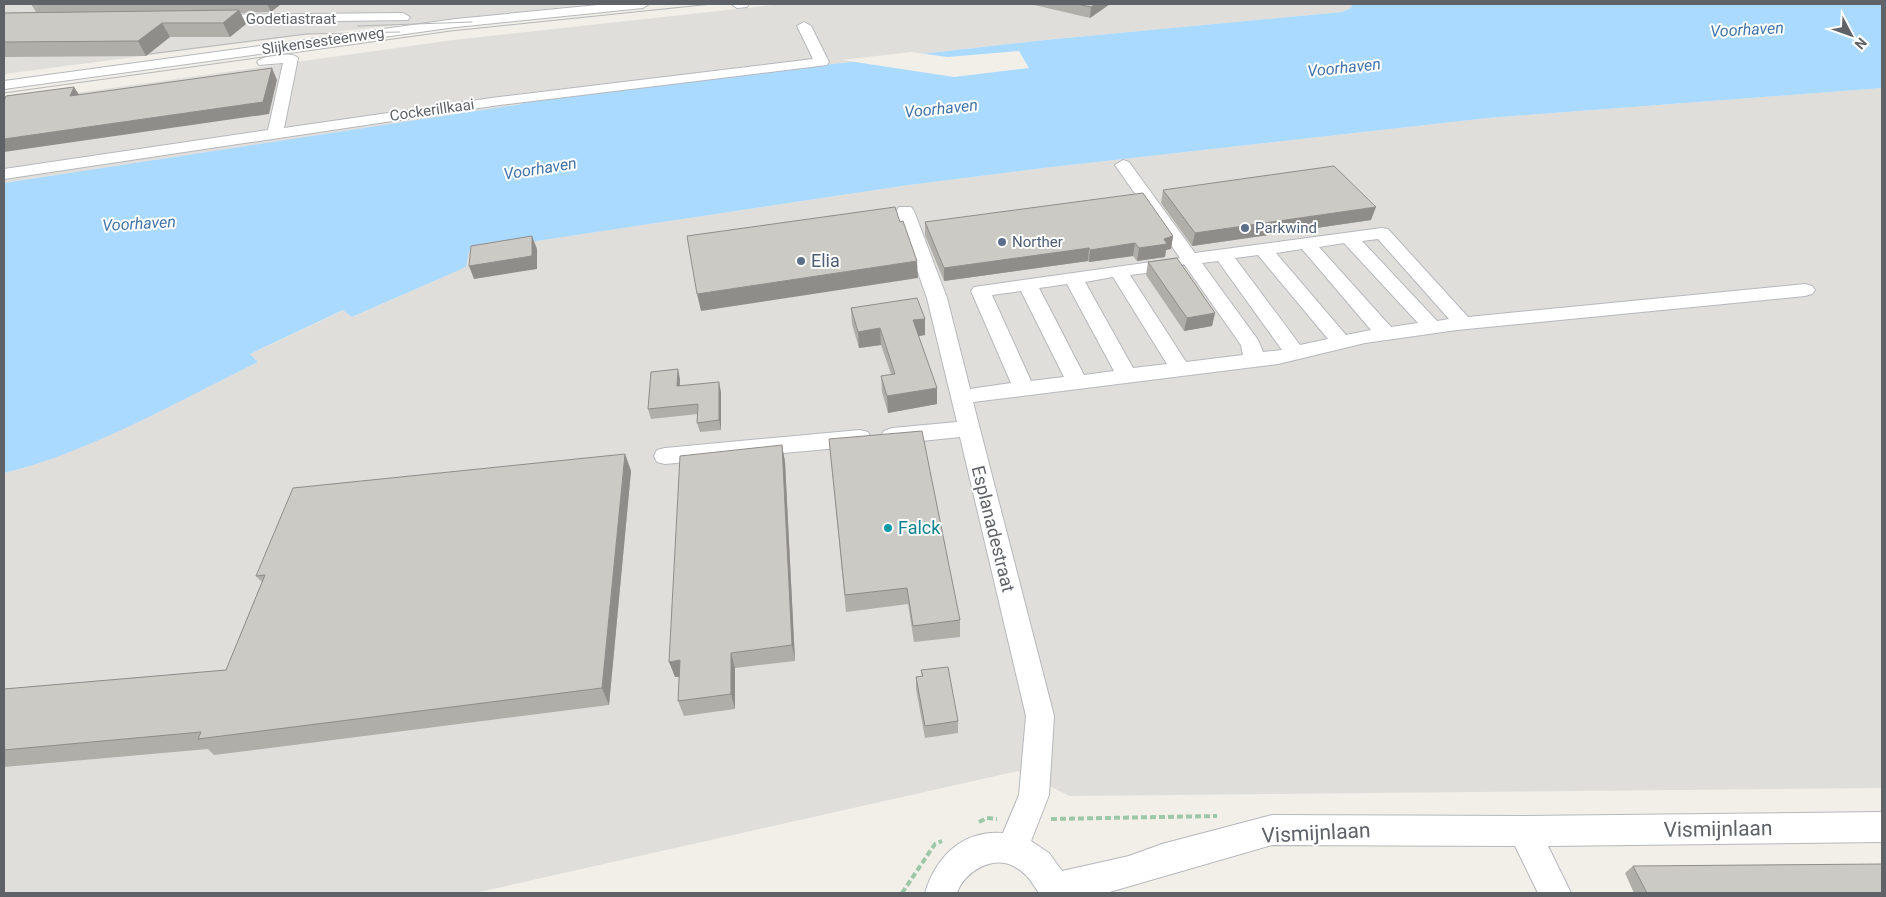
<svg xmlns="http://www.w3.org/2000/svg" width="1886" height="897" font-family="Roboto,sans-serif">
<rect width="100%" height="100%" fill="#f1efe8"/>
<g fill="#e0deda">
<path d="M4,4H592L297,36L4,74Z"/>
<path d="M783,4H1352L1351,8L1342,12L1045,40L522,99L523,104L4,183V103L453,40Z"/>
<path d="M1882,88V788L1070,796L1018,771L475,893H4V473L27,467L258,362L250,354L344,310L353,317L465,267L468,251L909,185L1052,167L1488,118Z"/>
</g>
<path fill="#aadaff" d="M1352,4H1882V88L1488,118L1052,167L909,185L469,251L466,267L352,317L343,310L250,354L258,362C176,402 93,451 4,473V183L522,104V99L1045,40L1342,12L1351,8Z"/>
<path fill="#f1efe8" d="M1019,51L1029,68L954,77L842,60L911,52L948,57Z"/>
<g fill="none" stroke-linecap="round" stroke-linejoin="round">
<defs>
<g id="minor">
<path d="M608,4H649L643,8L456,27L4,89V81L456,19Z"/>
<path d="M731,4H749L747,7L737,8Z"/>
<path d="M403,13L410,17L408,20L213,23L206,19L213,15Z"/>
<path d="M804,22L811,26L829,62L827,65L499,105L4,179V169L268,130L283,63L259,65L257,62C263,55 291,51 298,58L284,128L499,97L813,59L797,26Z"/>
<path d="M1123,160L1129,162L1195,253L1382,228L1388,229L1468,317L1805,284L1812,286L1815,290L1812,294L1805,296L1457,330L1365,343L1278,364L973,402L1054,716L1049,795L1031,841L1049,853L1062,871L1129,856L1162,844L1272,815L1524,816L1882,812V842L1548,846L1571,893H1538L1515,846L1272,845L1106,893H1039C1032,883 1027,873 1015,867C993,854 964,872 957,893H925C936,857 962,830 1003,833L1019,795L1026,716L960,437L892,444L884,441L881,436L884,431L892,428L957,422L927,298L896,211L899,207H911L914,211L947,298L970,389L1011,383L971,291L974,287L1180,258L1115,165ZM1378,239L1449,319L1437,321L1362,241ZM1344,243L1418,323L1391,327L1319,247ZM1302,249L1371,330L1346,335L1276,253ZM1258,255L1328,339L1300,345L1235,258ZM1218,261L1282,350L1263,352L1258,340L1202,263ZM1184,264L1241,345L1243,355L1186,362L1130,275L1176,269ZM1113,277L1167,364L1133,368L1085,282ZM1067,284L1114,371L1084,375L1039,288ZM1021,291L1064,377L1031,381L992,295Z"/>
<path d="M860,430L868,432L871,438L868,444L860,446L665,464L657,462L654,456L657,450L665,448Z"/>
</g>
</defs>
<use href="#minor" stroke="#b5b8bc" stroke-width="2"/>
<g stroke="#9cc7a9" stroke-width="4" stroke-dasharray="6 3" stroke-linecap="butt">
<path d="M1051,819L1217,816"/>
<path d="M979,822L987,818L997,819"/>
<path d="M902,893L935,844L942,841"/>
</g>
<use href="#minor" fill="#fff" fill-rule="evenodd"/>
<g stroke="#b6b7b8" stroke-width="1">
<path d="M358,26L472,22"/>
<path d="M149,54L306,34L400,32"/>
<path d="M4,93L451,31L712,4"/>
</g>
</g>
<g fill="#afaea9">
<path d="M31,4H281L271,12L241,13L246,24L230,37H170L146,56L4,57V13L36,12Z"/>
<path d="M1030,4H1110L1090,18Z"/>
<path d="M1163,190L1371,220L1192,246L1161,203Z"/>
<path d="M925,222L1173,236L1171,249L1166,250L1165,257L1137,261L1133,256L1089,262L1088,261L944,281L925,235Z"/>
<path d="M1148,262L1215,313L1212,326L1184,331L1146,275Z"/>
<path d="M851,308L925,335L918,336L937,404L888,413L882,392L881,376L891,374L881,345L859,348L852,324Z"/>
<path d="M680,379V386L721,392V430L700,432L697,423L698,414L651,419L648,409Z"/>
<path d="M829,439L960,620V637L914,642L908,604L846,612Z"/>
<path d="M782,445L785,462L795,661L735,668V709L684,716L678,701L679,677H675Z"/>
<path d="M625,454L631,471L609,705L214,755L208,749L4,767V689L226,670L262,582L256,576Z"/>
<path d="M921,670L958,721V733L925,738L916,689V677L922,676Z"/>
<path d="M1633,866L1882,893H1634L1625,873Z"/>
</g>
<g fill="#8f8d8a">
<path d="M267,4H281L271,12Z"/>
<path d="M1096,4H1110L1090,18L1091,7Z"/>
<path d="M239,10L246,24L230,37L223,23Z"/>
<path d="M162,23L170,37L146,56L138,41Z"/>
<path d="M272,68L277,80L269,114L4,152V139Z"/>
<path d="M74,87L82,99L70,96Z"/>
<path d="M1376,207L1371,220L1192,246L1195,233Z"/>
<path d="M532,236L537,249V269L474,279L469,266Z"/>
<path d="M1173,236L1171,249L1166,250L1165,257L1137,261L1139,248Z"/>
<path d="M1135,243L1133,256L1089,262L1090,250Z"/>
<path d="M1089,248L1088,261L944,281V268Z"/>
<path d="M917,261L918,278L701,311L697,294Z"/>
<path d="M1215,313L1212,326L1184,331L1187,318Z"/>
<path d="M925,319V335L913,337V320Z"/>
<path d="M880,328L881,345L859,348L858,332Z"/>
<path d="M678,369L680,379L679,396L677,386Z"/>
<path d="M719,382L721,392V430L719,420Z"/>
<path d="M937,388V404L888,413L887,396Z"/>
<path d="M782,445L785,462L795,661L792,645Z"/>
<path d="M625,454L631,471L609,705L602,688Z"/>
<path d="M731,653L735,668V709L731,694Z"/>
<path d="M680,660L685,676L675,677L669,662Z"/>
</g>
<g fill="#cccac5" stroke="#8f8d8a">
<path d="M1077,4H1096L1091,7Z"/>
<path d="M239,10L223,23H162L138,41L4,42V13Z"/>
<path d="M272,68L263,102L4,139V101L6,96L74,87L70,96Z"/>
<path d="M1334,166L1376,207L1195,233L1163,190Z"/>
<path d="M1143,193L1173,236L1164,239L1167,244L1139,248L1135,243L1090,250L1089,248L944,268L925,222Z"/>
<path d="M895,207L900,222L903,221L917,261L697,294L687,236Z"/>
<path d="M532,236V256L469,266L471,246Z"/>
<path d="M1177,258L1215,313L1187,318L1148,262Z"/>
<path d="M917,298L925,319L913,320L937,388L887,396L881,376L895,374L880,328L858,332L851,308Z"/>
<path d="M678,369L677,386L719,382V420L697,423L698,404L648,409L651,372Z"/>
<path d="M922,431L960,620L913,626L907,588L845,595L829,439Z"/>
<path d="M782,445L792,645L731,653V694L678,701L680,660L669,662L680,456Z"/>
<path d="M625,454L602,688L198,739L201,732L4,750V689L226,670L265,575L256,576L293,488Z"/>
<path d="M948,667L958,721L925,726L916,677L923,676L921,670Z"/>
<path d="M1882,864V893H1647L1633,866Z"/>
</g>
<g fill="#5c6f8a" stroke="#fff" stroke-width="2">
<circle cx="1245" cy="228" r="5"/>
<circle cx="1002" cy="242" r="5"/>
<circle cx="801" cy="261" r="5"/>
</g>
<circle fill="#0f9aa8" stroke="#fff" stroke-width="2" cx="888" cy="528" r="5"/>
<g text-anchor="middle" stroke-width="4" stroke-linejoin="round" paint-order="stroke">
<g font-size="15" fill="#5f6368" stroke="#fff">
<text x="291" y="24">Godetiastraat</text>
<text transform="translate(323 41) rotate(-8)" y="5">Slijkensesteenweg</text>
<text transform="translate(432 110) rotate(-8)" y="5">Cockerillkaai</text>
</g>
<g font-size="15" fill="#4e5e75" stroke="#fff" text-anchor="start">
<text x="1255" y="233">Parkwind</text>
<text x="1012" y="247">Norther</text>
</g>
<g font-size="16" font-style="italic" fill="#4174aa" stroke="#fff">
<text transform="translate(1747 29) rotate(-3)" y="6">Voorhaven</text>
<text transform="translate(1344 67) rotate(-6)" y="6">Voorhaven</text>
<text transform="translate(941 108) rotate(-6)" y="6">Voorhaven</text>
<text transform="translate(540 168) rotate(-9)" y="6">Voorhaven</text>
<text transform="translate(139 223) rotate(-3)" y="6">Voorhaven</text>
</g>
<g font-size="18" fill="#4e5e75" stroke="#fff" text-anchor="start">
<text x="811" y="267">Elia</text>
</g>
<g font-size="18" fill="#0d838f" stroke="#fff" text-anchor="start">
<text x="898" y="534">Falck</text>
</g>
<g font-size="18" fill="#5f6368" stroke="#fff">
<text transform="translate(993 529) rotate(76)" y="6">Esplanadestraat</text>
</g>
<g font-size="21" fill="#5f6368" stroke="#fff">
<text transform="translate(1718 829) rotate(-1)" y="7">Vismijnlaan</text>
<text transform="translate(1316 833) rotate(-3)" y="7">Vismijnlaan</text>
</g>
</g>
<rect width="1886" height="897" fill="none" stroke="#5f6368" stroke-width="10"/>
<g transform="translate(1851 35) rotate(131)" stroke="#ffffff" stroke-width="4" paint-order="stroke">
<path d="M0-4L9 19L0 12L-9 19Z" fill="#5f6368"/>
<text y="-8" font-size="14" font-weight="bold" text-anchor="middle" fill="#5f6368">N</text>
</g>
</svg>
